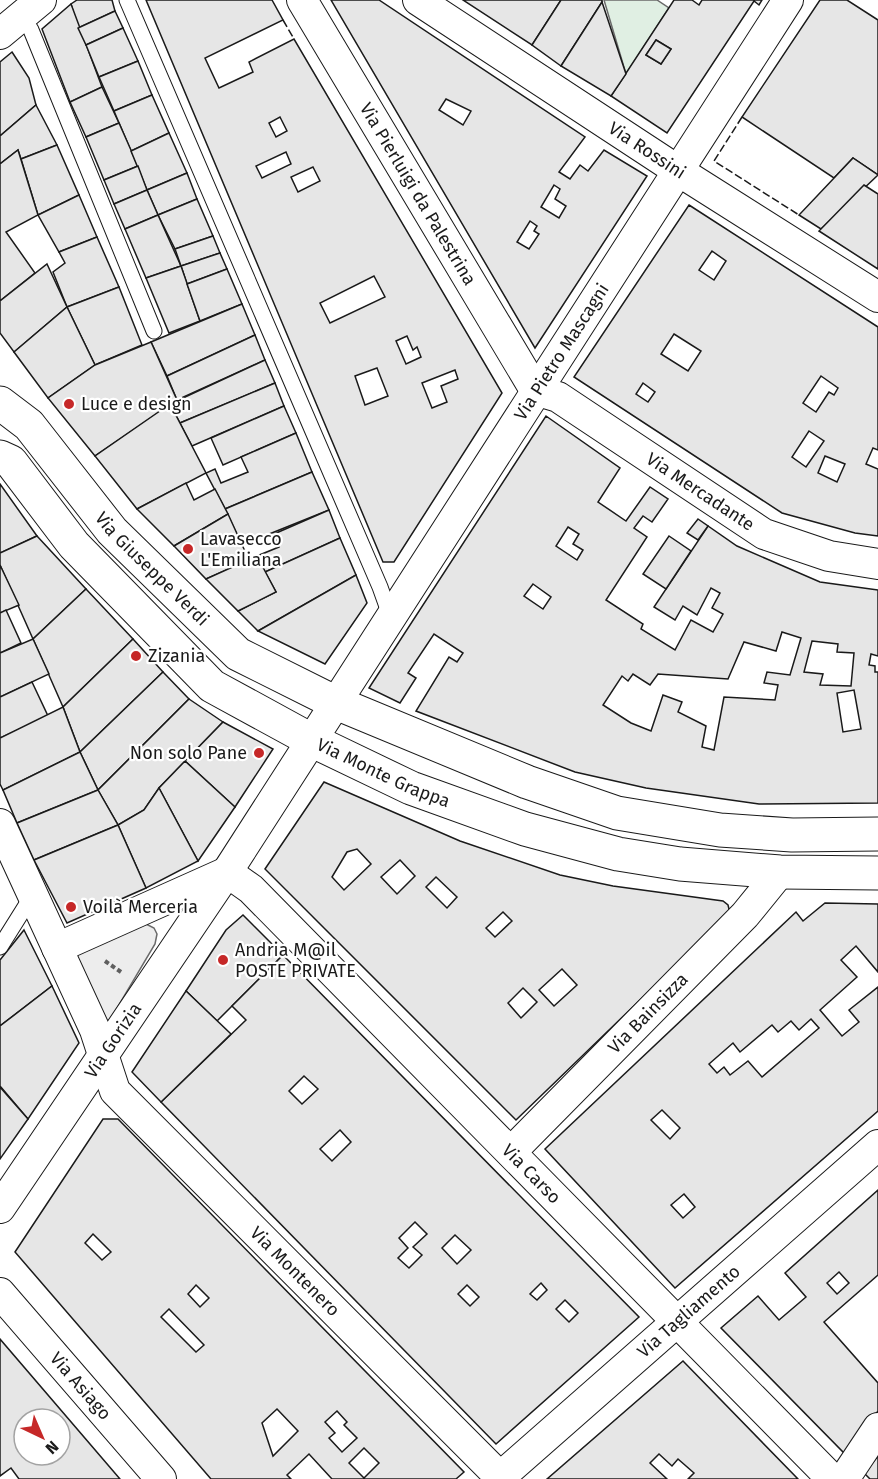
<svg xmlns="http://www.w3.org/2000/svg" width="878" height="1479" font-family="'Fira Sans',sans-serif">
<rect width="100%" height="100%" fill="#fff"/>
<path fill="#e0efe3" stroke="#6a6a6a" stroke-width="1.5" d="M604,0H657L669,8L626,74Z"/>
<path fill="#ededed" stroke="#6a6a6a" stroke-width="1.5" d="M146,924L154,928L157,934L155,944L107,1025L75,952Z"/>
<g fill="#e6e6e6" stroke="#1a1a1a" stroke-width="1.5" fill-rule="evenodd">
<path d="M77,0H112L115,11L78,28L71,4Z"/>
<path d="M146,0H272L283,20L205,58L219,88L253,72L249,62L294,39L502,393L394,562H383ZM280,117L287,131L276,137L269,123ZM286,152L291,164L262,178L256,166ZM313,167L320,181L298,192L291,177ZM374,276L385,297L330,323L320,303ZM407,336L413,350L417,347L421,357L406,364L396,341ZM377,368L388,396L365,405L355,376ZM455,370L458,379L441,386L447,402L432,408L422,383Z"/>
<path d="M331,0H379L585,137L559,172L570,179L580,165L588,171L604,150L647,176L535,348ZM446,99L471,111L463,125L439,110ZM554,185L560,189L555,199L566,206L559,218L541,207ZM530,221L537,226L534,231L539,234L529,249L517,242Z"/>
<path d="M463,0H561L532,45Z"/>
<path d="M561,0H602V2L561,66L532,45Z"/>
<path d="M674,0H692L699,5L702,0H762L759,5L754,1L667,133L611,96ZM656,40L671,49L661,64L646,55Z"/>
<path d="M820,0H847L878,20V175L853,158L834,178L742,117Z"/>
<path d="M602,2L626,74L611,96L561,66Z"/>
<path d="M71,4L102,87L70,102L42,29Z"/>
<path d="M115,11L123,28L86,45L78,28Z"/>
<path d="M123,28L138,61L99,77L86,45Z"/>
<path d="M656,40L671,49L661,64L646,55Z"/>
<path d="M12,52L29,78L36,105L0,136V62Z"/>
<path d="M138,61L152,95L114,111L99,77Z"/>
<path d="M102,87L119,123L86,137L70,102Z"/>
<path d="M152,95L169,133L131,151L114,111Z"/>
<path d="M36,105L57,145L21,159L18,150L0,164V136Z"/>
<path d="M119,123L138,166L104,180L86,137Z"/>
<path d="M169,133L187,173L147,190L131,151Z"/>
<path d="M57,145L79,195L38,215L21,159Z"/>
<path d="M18,150L38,215L6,232L35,273L0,301V164Z"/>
<path d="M853,158L878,175L821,229L799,215Z"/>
<path d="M138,166L147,190L114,204L104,180Z"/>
<path d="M187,173L197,199L158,215L147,190Z"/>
<path d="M864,185L878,194V269L819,231Z"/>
<path d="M147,190L158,215L125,229L114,204Z"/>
<path d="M79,195L97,237L59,252L38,215Z"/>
<path d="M197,199L213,236L175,249L158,215Z"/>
<path d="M689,205L878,327V450L873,448L866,464L878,469V536L855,533L782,513L574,377ZM712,251L726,261L714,280L699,270ZM674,334L701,351L688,371L661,354ZM821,376L838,388L834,395L829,392L816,412L803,403ZM643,383L655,392L648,402L636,394ZM809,431L824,441L806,467L792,457ZM825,456L845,464L837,482L818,473Z"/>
<path d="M158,215L181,266L146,278L125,229Z"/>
<path d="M213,236L220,253L181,266L175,249Z"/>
<path d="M97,237L119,287L67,307L53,272L65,263L59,252Z"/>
<path d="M220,253L227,269L187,284L181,266Z"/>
<path d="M47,264L67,307L14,352L0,333V301Z"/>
<path d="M181,266L200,321L169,333L146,278Z"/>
<path d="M227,269L242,304L200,321L187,284Z"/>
<path d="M119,287L142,345L95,365L67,307Z"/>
<path d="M242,304L255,335L167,376L151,342Z"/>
<path d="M67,307L95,365L48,398L14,352Z"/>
<path d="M255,335L265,360L177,400L167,376Z"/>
<path d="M151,342L177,400L95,456L48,398L95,365Z"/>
<path d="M265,360L275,383L180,423L170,404Z"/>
<path d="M275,383L284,406L192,446L180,423Z"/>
<path d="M170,404L206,473L137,509L95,456Z"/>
<path d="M284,406L296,433L223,465L211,438Z"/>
<path d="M546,416L620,468L598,502L626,521L650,487L668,499L652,522L643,516L634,528L647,537L606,600L643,624L641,629L675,650L691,620L713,632L723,614L712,608L720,593L711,588L697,615L683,606L675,620L654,607L708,526L737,546L820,582L878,590V656L871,654L869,665L875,666V672H878V803L759,804L646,788L575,772L416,711L449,657L457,662L463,653L434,634L408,673L416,678L400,703L369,688ZM568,527L579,534L573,544L583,550L577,560L556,546ZM533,584L551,597L543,609L524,596ZM782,632L801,638L790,675L767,672L764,683L778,685L775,700L724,697L714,750L702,747L706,726L678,712L682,702L663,695L651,731L631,723L603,705L622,676L628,681L633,674L650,685L658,674L728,679L744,642L776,651ZM812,641L838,644L837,652L854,653L851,686L820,685L823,674L804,672ZM854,690L861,729L843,732L837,693Z"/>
<path d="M296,433L312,472L225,509L206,473L215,469L221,483L248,472L241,457Z"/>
<path d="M312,472L329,510L242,545L225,509Z"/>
<path d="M186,483L194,500L215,489L228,514L174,546L137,509Z"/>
<path d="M0,484L37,536L0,553Z"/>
<path d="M329,510L340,538L265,572L257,556L279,547L274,534Z"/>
<path d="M228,514L249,560L206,579L174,546Z"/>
<path d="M698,519L708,526L698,540L687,533Z"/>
<path d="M37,536L86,589L33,639L0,565V553Z"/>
<path d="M669,536L691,551L666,589L643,574Z"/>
<path d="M340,538L356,575L258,631L238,611L276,592L265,572Z"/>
<path d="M257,556L276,592L238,611L206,579Z"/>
<path d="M0,565L19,605L0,613Z"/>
<path d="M356,575L367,603L325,664L258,631Z"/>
<path d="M86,589L133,639L63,707L33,639Z"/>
<path d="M6,610L21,643L0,653V613Z"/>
<path d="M33,639L49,674L0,697V653Z"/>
<path d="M133,639L163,672L80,752L63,707Z"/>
<path d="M163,672L189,699L98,790L80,752Z"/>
<path d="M32,682L48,716L0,738V697Z"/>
<path d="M189,699L223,722L159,788L144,810L118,825L98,790Z"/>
<path d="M63,707L80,752L3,790L0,784V738Z"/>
<path d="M223,722L273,749L235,807L185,761Z"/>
<path d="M80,752L98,790L17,823L3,790Z"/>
<path d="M185,761L235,807L198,861L159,788Z"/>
<path d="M324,782L460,841L560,875L613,886L723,901L728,905L730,913L516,1120L265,869ZM357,849L371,864L344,890L332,877L347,852ZM400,860L415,876L397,894L381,877ZM436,877L457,897L447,908L426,887ZM503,912L512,921L495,937L486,928ZM562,969L577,985L554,1006L539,990ZM523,988L537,1002L521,1018L508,1003Z"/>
<path d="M159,788L198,861L146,888L118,825L144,810Z"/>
<path d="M98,790L118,825L34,860L17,823Z"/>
<path d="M118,825L146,888L67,923L34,860Z"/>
<path d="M825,903L878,904V972L856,946L841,960L857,977L820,1010L842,1036L859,1022L849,1010L878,987V1111L675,1288L545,1149L796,912L803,921ZM811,1019L819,1028L762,1077L748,1061L730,1075L724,1067L717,1073L709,1064L733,1043L740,1052L772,1025L778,1032L791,1021L799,1030ZM662,1110L680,1128L670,1139L651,1120ZM684,1194L695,1207L683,1218L671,1205Z"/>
<path d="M243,915L283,955L217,1021L186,991L226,930Z"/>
<path d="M24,930L52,986L0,1026V960Z"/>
<path d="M283,955L639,1317L496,1444L161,1102L246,1020L232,1006ZM304,1076L318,1089L302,1104L289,1091ZM340,1130L351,1142L332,1161L320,1149ZM415,1222L427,1234L413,1247L422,1255L409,1268L398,1258L408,1248L399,1238ZM455,1235L471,1250L457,1264L442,1248ZM541,1283L547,1290L537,1300L530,1294ZM467,1285L479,1297L470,1306L458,1294ZM565,1300L578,1313L569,1322L556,1309Z"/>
<path d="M52,986L79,1043L28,1119L0,1086V1026Z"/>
<path d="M186,991L231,1034L161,1102L132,1072Z"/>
<path d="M0,1087L28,1119L0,1159Z"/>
<path d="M103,1119H118L464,1472L456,1479H332L309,1454L287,1475L291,1479H211L15,1252ZM93,1234L111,1252L102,1260L85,1243ZM196,1285L209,1298L200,1307L188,1294ZM169,1309L204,1345L196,1352L161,1317ZM277,1409L298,1431L273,1456L262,1423ZM337,1411L347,1422L344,1425L357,1438L342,1452L329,1438L335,1433L325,1422ZM364,1448L379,1463L364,1478L349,1463Z"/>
<path d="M878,1190V1275L824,1322L878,1383V1411L846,1455L721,1328L758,1296L779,1320L806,1297L785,1273ZM839,1272L849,1283L837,1294L827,1283Z"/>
<path d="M0,1339L120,1479H19L11,1468L0,1476ZM24,1419H60V1455H24Z"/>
<path d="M683,1361L798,1479H688L694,1473L678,1459L672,1466L659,1454L650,1463L667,1479H547Z"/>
<path d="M878,1456V1479H870L864,1473Z"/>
</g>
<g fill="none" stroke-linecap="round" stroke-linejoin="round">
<defs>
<g id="lane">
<path d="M127,0L380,587L390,615"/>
<path d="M23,17L31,30L154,331"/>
<path d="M0,947L32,896"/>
</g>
<g id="street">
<path id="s1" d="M302,0L535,390"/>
<path id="s2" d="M418,0L677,170L878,297"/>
<path d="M0,34L41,0"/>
<path id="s3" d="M535,390L558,397L764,534L829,556L878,564"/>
<path id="s4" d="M0,824L95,1030L115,1091L502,1479"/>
<path id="s5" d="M227,872L251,889L832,1479"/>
<path d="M57,948L227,872"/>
<path id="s6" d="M511,1152L745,915L780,872"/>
<path id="s7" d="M0,1208L227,872L788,0"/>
<path id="s8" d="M0,1293L161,1479"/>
<path id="s9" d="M498,1479L878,1145"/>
<path d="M844,1479L878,1428"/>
</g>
<g id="secondary">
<path id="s10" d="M0,403L29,425L112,531L238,654L334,702L527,782L617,813L720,830L792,835L878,834"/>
<path id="s11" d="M0,457L11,462L74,545L212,686L311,740L411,788L525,829L618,854L680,864L780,872L878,873"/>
</g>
</defs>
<use href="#lane" stroke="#1a1a1a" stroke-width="17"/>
<use href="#street" stroke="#1a1a1a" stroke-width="32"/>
<use href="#secondary" stroke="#1a1a1a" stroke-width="35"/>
<path stroke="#5f5f5f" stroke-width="4" stroke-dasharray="4.5 3" stroke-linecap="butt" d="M105,961L121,972"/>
<use href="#lane" stroke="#fff" stroke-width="15"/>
<use href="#street" stroke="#fff" stroke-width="30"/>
<use href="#secondary" stroke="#fff" stroke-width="33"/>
<g stroke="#1a1a1a" stroke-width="1.5" stroke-dasharray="8 3" stroke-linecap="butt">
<path d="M283,20L294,39"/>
<path d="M742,117L714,161L799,215"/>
</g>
</g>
<g fill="#c62828" stroke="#fff" stroke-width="2">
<circle cx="69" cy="404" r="6"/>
<circle cx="188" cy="549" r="6"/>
<circle cx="136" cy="656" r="6"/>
<circle cx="259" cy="753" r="6"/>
<circle cx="71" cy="907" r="6"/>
<circle cx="223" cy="960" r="6"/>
</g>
<g text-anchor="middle" stroke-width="4.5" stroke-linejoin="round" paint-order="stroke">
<g font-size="18" fill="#1a1a1a" stroke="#fff">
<text dy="6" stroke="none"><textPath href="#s2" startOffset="274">Via Rossini</textPath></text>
<text dy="6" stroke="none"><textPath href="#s1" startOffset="226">Via Pierluigi da Palestrina</textPath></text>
<text dy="6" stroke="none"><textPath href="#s7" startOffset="1024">Via Pietro Mascagni</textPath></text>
<text dy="6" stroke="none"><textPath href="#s3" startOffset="195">Via Mercadante</textPath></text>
<text dy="6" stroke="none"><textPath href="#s10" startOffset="226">Via Giuseppe Verdi</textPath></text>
<text dy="6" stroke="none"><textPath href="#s11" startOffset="506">Via Monte Grappa</textPath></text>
<text dy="6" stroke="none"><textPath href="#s6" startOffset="195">Via Bainsizza</textPath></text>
<text dy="6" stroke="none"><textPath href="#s7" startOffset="202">Via Gorizia</textPath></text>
<text dy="6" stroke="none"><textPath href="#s5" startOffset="429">Via Carso</textPath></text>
<text dy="6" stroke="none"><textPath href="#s4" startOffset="546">Via Montenero</textPath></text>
<text dy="6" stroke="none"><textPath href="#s9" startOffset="254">Via Tagliamento</textPath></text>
<text dy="6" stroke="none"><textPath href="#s8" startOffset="123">Via Asiago</textPath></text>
</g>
<g font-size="18" fill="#1a1a1a" stroke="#fff" text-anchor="start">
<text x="81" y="410">Luce e design</text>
<text x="200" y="545">Lavasecco<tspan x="200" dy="21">L'Emiliana</tspan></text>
<text x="148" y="662">Zizania</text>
<text x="247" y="759" text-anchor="end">Non solo Pane</text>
<text x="83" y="913">Voilà Merceria</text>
<text x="235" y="956">Andria M@il<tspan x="235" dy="21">POSTE PRIVATE</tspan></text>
</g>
</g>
<g transform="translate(42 1437) rotate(136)"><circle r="28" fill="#ffffff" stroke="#a3a3a3" stroke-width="1.5"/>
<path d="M0-4.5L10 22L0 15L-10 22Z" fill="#c62828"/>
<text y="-9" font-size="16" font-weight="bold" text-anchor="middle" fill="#1a1a1a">N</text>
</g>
</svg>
